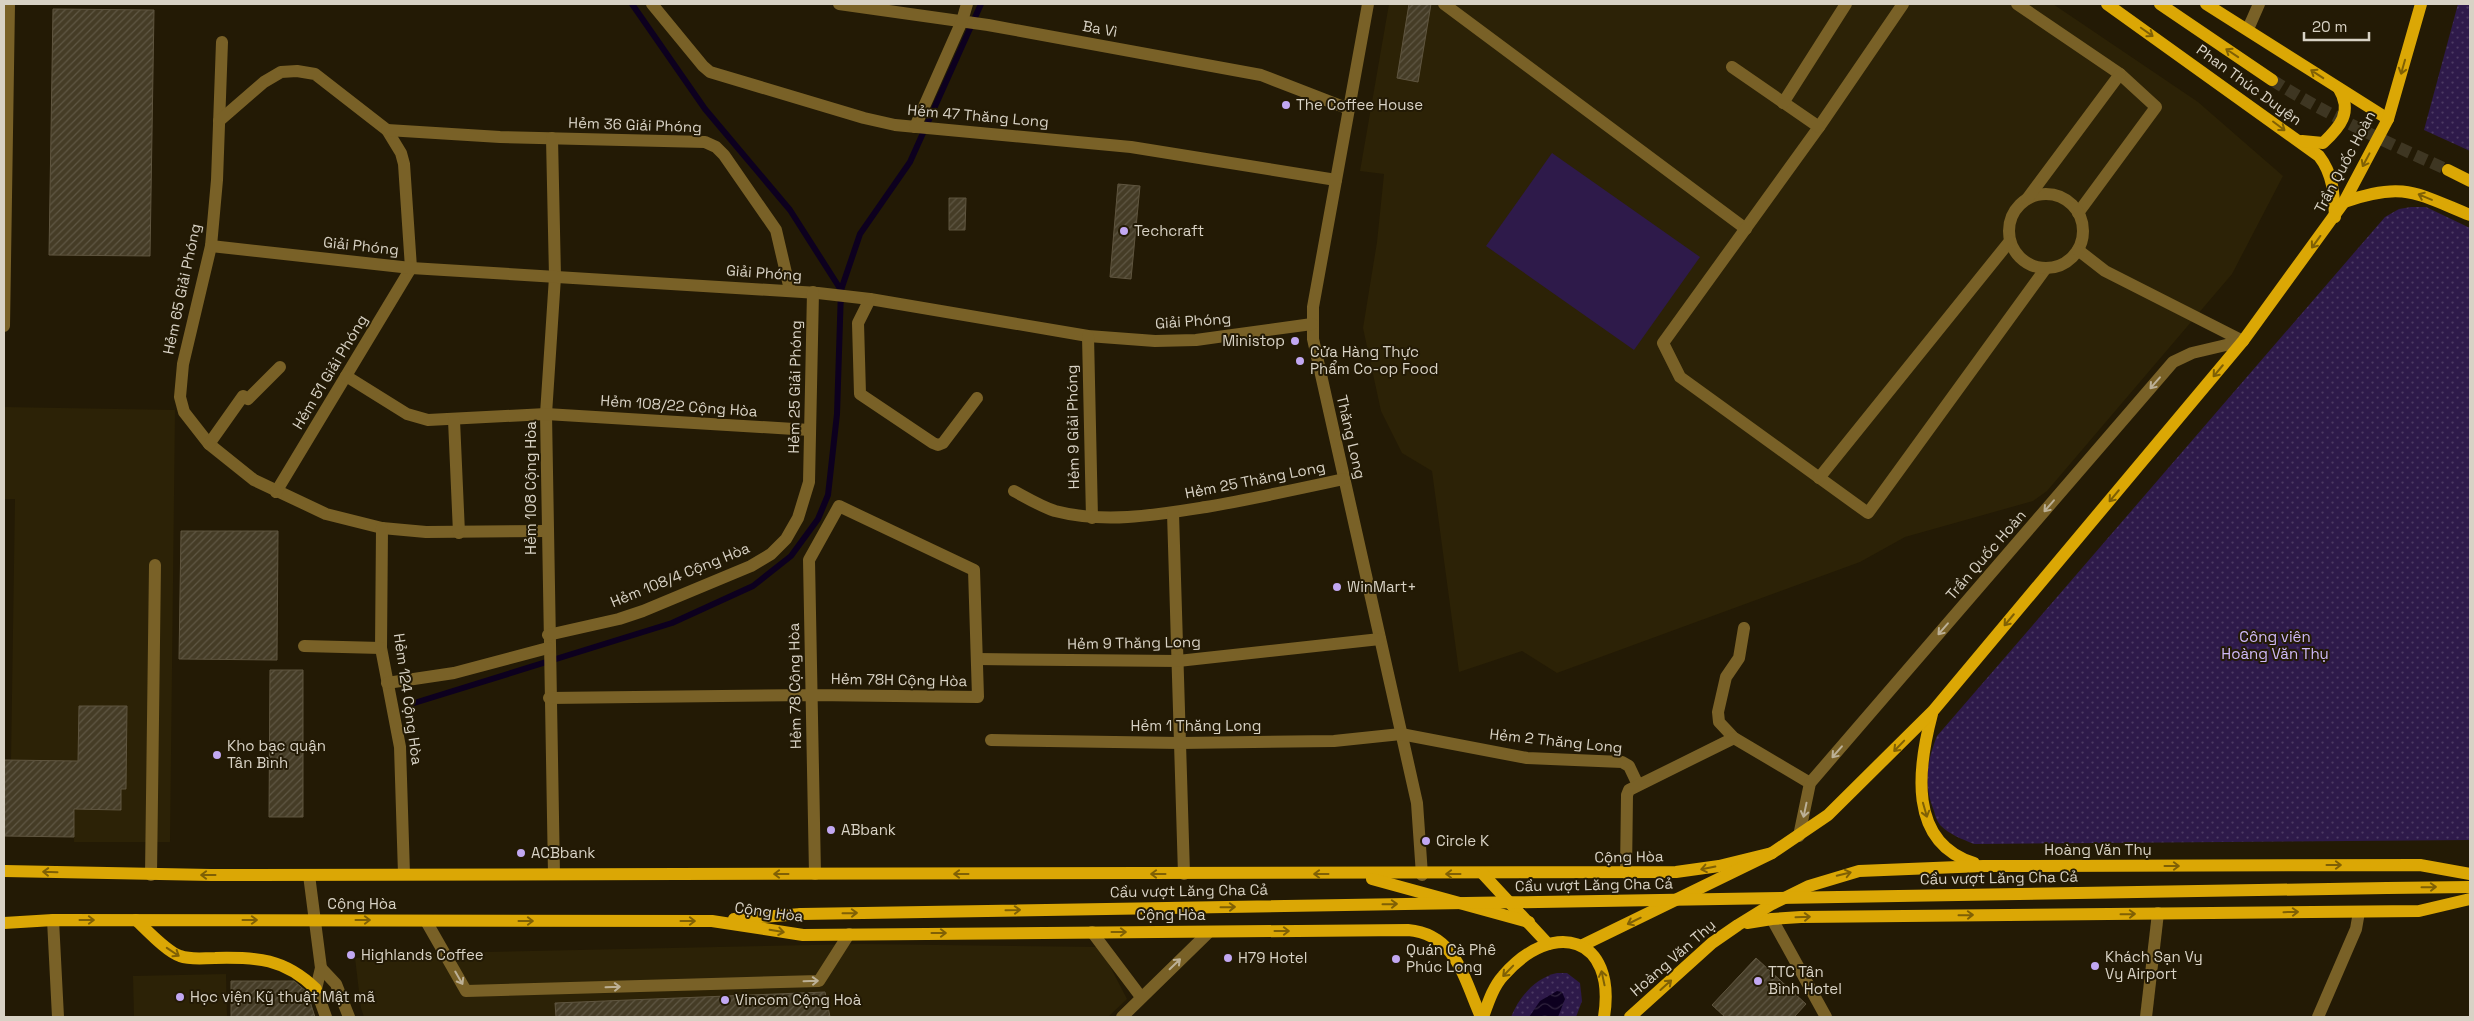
<svg xmlns="http://www.w3.org/2000/svg" width="2474" height="1021" font-family="'Space Grotesk',sans-serif">
<defs>
<pattern id="park-dots" width="8" height="8" patternUnits="userSpaceOnUse" patternTransform="scale(1.25)"><rect width="8" height="8" fill="#2e1a4a"/><path d="M2 2h.1M6 6h.1" fill="none" stroke="#4c3a63" stroke-width="1.8" stroke-linecap="round"/></pattern>
<pattern id="water-waves" width="16" height="10" patternUnits="userSpaceOnUse" patternTransform="scale(1.25)"><rect width="16" height="10" fill="#0d001f"/><path d="M0 5q4-4 8 0t8 0" fill="none" stroke="#30243e"/></pattern>
<pattern id="building-hatch" width="6" height="6" patternUnits="userSpaceOnUse" patternTransform="scale(1.25)"><rect width="6" height="6" fill="#453c26"/><path d="M-1 1l2-2M0 6l6-6M5 7l2-2" fill="none" stroke="#5f5744"/></pattern>
</defs>
<rect width="100%" height="100%" fill="#231a05"/>
<g fill="#2c2206">
<path d="M1389,4H2053L2198,102L2283,176L2232,274L2047,491L2033,501L1905,537L1860,562L1557,673L1522,651L1459,672L1432,471L1402,453L1381,411L1363,328L1377,242L1384,174L1360,171Z"/>
<path d="M4,407L175,410L170,842H74L75,761L11,760L15,499H4Z"/>
<path d="M860,944L1100,947L1127,999L1108,1017H364L361,1008L355,958L438,953Z"/>
<path d="M226,974L227,1017H134L133,976Z"/>
</g>
<path fill="#2e1a4a" d="M1552,153L1700,257L1634,350L1486,246Z"/>
<g fill="url(#park-dots)">
<path d="M2458,4H2470V151L2424,130Z"/>
<path d="M2411,207H2426L2470,228V840L1974,844C1962,839 1950,835 1940,825C1937,821 1935,816 1934,811C1923,785 1927,761 1937,736L2385,217L2399,209Z"/>
<path d="M1557,973H1567L1580,983L1582,1001L1576,1017H1511C1519,997 1535,978 1557,973Z"/>
</g>
<path fill="url(#water-waves)" d="M1557,991L1562,992L1565,999L1558,1017H1529L1540,1001Z"/>
<g fill="none" stroke-linecap="round" stroke-linejoin="round">
<g stroke="#0d001f" stroke-width="6">
<path d="M632,4L705,109L790,210L841,290"/>
<path d="M411,704L672,623L753,586L791,556L818,519L828,495L837,414L841,290L860,234L910,162L981,4"/>
</g>
</g>
<g fill="url(#building-hatch)" stroke="#5f553f">
<path d="M1409,4H1431L1418,82L1397,78Z"/>
<path d="M53,9L154,10L150,256L49,255Z"/>
<path d="M1118,184L1140,186L1131,279L1110,277Z"/>
<path d="M949,198H966L965,230H949Z"/>
<path d="M181,531H278L277,660L179,659Z"/>
<path d="M270,670H303V817H269Z"/>
<path d="M79,706H127L126,789H121V810L74,809V837L4,836V760L78,761Z"/>
<path d="M1756,958L1806,1004L1794,1017H1725L1712,1005Z"/>
<path d="M231,981H294L307,992L315,1017H231Z"/>
<path d="M825,992L830,1017H556L555,1003Z"/>
</g>
<g fill="none" stroke-linecap="round" stroke-linejoin="round">
<path stroke="#3e3622" stroke-width="12" stroke-dasharray="12 6" stroke-linecap="butt" d="M2272,80C2329,116 2388,143 2448,170"/>
<g stroke="#796127" stroke-width="12">
<path d="M652,4L703,66L710,72L864,118L895,125L1131,147L1336,180"/>
<path d="M839,4L988,25L1261,75L1349,109"/>
<path d="M1368,4L1313,307V339L1417,803L1422,875"/>
<path d="M1444,4L1746,229"/>
<path d="M1903,4L1819,127L1663,343L1680,377L1868,513L2046,268"/>
<path d="M2017,4L2120,74L2156,107L2078,213"/>
<path d="M2248,29L2259,4"/>
<path d="M222,42L217,180L211,246L183,364L180,397L184,412L209,444L254,480L326,514L382,528L426,532L547,531"/>
<path d="M1732,67L1819,127"/>
<path d="M1783,103L1846,4"/>
<path d="M219,121L264,82L281,72L297,71L315,74L387,130L401,153L404,164L411,268L276,492"/>
<path d="M915,127L962,21L967,4"/>
<path d="M387,130L500,137L705,142L716,147L724,155L776,230L790,290"/>
<path d="M552,138L555,277L546,414L554,874"/>
<circle cx="2046" cy="231" r="37"/>
<path d="M2027,199L2120,74"/>
<path d="M211,246L411,268L818,293L870,299L1088,336L1155,341L1196,340L1312,324"/>
<path d="M2078,250L2105,271L2243,341"/>
<path d="M870,299L858,323L860,394L933,443L938,445L943,443L977,398"/>
<path d="M4,326L9,4"/>
<path d="M1088,336L1092,518"/>
<path d="M346,376L407,414L428,420L546,414L810,430"/>
<path d="M454,420L459,533"/>
<path d="M209,444L243,396L248,399L280,367"/>
<path d="M1819,478L2010,241"/>
<path d="M1014,491C1027,498 1040,506 1055,511C1105,524 1156,515 1206,507C1252,499 1298,489 1344,479"/>
<path d="M1173,513L1184,874"/>
<path d="M382,528L381,648L400,747L404,874"/>
<path d="M1744,628L1739,658L1726,677L1718,712L1719,722L1734,738L1810,783"/>
<path d="M548,635L619,619L643,611L751,566L771,554L786,539L798,518L809,482L813,292"/>
<path d="M304,646L381,648"/>
<path d="M977,659L1178,661L1380,639"/>
<path d="M387,683L454,673L548,648"/>
<path d="M549,698L812,695L978,697L974,570L839,506L809,560L815,874"/>
<path d="M991,740L1180,743L1334,741L1401,734L1527,758L1622,762L1629,766L1638,785"/>
<path d="M1799,836L1810,783L2173,362L2192,353L2243,341"/>
<path d="M1626,873L1627,795L1629,790L1734,738"/>
<path d="M151,875L155,565"/>
<path d="M309,875L321,968L316,989L326,1017"/>
<path d="M1772,919L1826,1017"/>
<path d="M53,920L58,1017"/>
<path d="M426,921L466,991L819,981L849,934"/>
<path d="M1092,932L1141,997"/>
<path d="M321,968L336,984L349,1017"/>
<path d="M1122,1017L1209,932"/>
<path d="M2146,1017L2158,913"/>
<path d="M2318,1017L2356,929L2359,912"/>
</g>
<g stroke="#dba705" stroke-width="12">
<path d="M2107,4L2319,156C2333,174 2334,194 2335,217"/>
<path d="M2160,4L2272,80"/>
<path d="M2206,4L2388,119"/>
<path d="M2302,141L2323,143C2340,127 2353,112 2339,89"/>
<path d="M2448,170L2470,181"/>
<path d="M2344,202C2403,181 2416,193 2470,215"/>
<path d="M1932,714C1918,767 1907,842 1974,863"/>
<path d="M4,871L211,875L1676,872L1719,866L1772,853"/>
<path d="M1483,874L1548,944"/>
<path d="M1372,879L1529,922"/>
<path d="M2387,888L2470,887"/>
<path d="M734,919L801,914"/>
<path d="M136,920C147,930 167,952 180,956C191,960 203,958 215,958C257,957 284,958 316,989"/>
<path d="M4,923L53,920L712,921L803,935L1408,930C1456,934 1464,979 1481,1017"/>
<path d="M1747,923L1772,919L1801,917L2419,911L2470,899"/>
<path d="M1583,945L1772,853L1828,815L1933,711L2243,341L2344,202L2388,119L2421,4"/>
<path d="M1483,1017C1488,1003 1493,987 1503,976C1553,918 1617,936 1604,1017"/>
<path d="M1630,1017L1712,943L1738,925L1772,904L1809,886L1859,871L1983,866L2420,865L2470,874"/>
</g>
<path stroke="#dba705" stroke-width="12" d="M801,914L2387,888"/>
</g>
<defs><path id="oneway-shaft" d="M-6 0H5M1.5-3L5.5 0L1.5 3" fill="none" stroke-width="1.6" stroke-linecap="round" stroke-linejoin="round" transform="scale(1.25)"/></defs>
<g stroke="#7f6005">
<use href="#oneway-shaft" transform="translate(2147 32) rotate(35)"/>
<use href="#oneway-shaft" transform="translate(2232 53) rotate(-146)"/>
<use href="#oneway-shaft" transform="translate(2403 67) rotate(106)"/>
<use href="#oneway-shaft" transform="translate(2317 74) rotate(-147)"/>
<use href="#oneway-shaft" transform="translate(2279 126) rotate(37)"/>
<use href="#oneway-shaft" transform="translate(2366 160) rotate(118)"/>
<use href="#oneway-shaft" transform="translate(2425 197) rotate(-157)"/>
<use href="#oneway-shaft" transform="translate(2316 242) rotate(126)"/>
<use href="#oneway-shaft" transform="translate(2218 371) rotate(130)"/>
<use href="#oneway-shaft" transform="translate(2114 496) rotate(130)"/>
<use href="#oneway-shaft" transform="translate(2009 620) rotate(130)"/>
<use href="#oneway-shaft" transform="translate(1899 746) rotate(134)"/>
<use href="#oneway-shaft" transform="translate(1925 810) rotate(74)"/>
<use href="#oneway-shaft" transform="translate(2334 865)"/>
<use href="#oneway-shaft" transform="translate(2172 866)"/>
<use href="#oneway-shaft" transform="translate(1708 868) rotate(169)"/>
<use href="#oneway-shaft" transform="translate(50 872) rotate(-178)"/>
<use href="#oneway-shaft" transform="translate(781 874) rotate(-180)"/>
<use href="#oneway-shaft" transform="translate(961 874) rotate(180)"/>
<use href="#oneway-shaft" transform="translate(1158 874) rotate(180)"/>
<use href="#oneway-shaft" transform="translate(1321 874) rotate(180)"/>
<use href="#oneway-shaft" transform="translate(1453 874) rotate(180)"/>
<use href="#oneway-shaft" transform="translate(1844 874) rotate(-14)"/>
<use href="#oneway-shaft" transform="translate(208 875) rotate(180)"/>
<use href="#oneway-shaft" transform="translate(2429 887) rotate(-1)"/>
<use href="#oneway-shaft" transform="translate(1390 904) rotate(-1)"/>
<use href="#oneway-shaft" transform="translate(1228 907) rotate(-1)"/>
<use href="#oneway-shaft" transform="translate(1013 910) rotate(-1)"/>
<use href="#oneway-shaft" transform="translate(2291 912) rotate(-1)"/>
<use href="#oneway-shaft" transform="translate(850 913) rotate(-1)"/>
<use href="#oneway-shaft" transform="translate(2128 914) rotate(-1)"/>
<use href="#oneway-shaft" transform="translate(1966 915) rotate(-1)"/>
<use href="#oneway-shaft" transform="translate(1803 917) rotate(-2)"/>
<use href="#oneway-shaft" transform="translate(87 920)"/>
<use href="#oneway-shaft" transform="translate(250 920)"/>
<use href="#oneway-shaft" transform="translate(363 920)"/>
<use href="#oneway-shaft" transform="translate(526 921)"/>
<use href="#oneway-shaft" transform="translate(688 921)"/>
<use href="#oneway-shaft" transform="translate(1634 921) rotate(154)"/>
<use href="#oneway-shaft" transform="translate(777 931) rotate(9)"/>
<use href="#oneway-shaft" transform="translate(1282 931)"/>
<use href="#oneway-shaft" transform="translate(1119 932)"/>
<use href="#oneway-shaft" transform="translate(939 933)"/>
<use href="#oneway-shaft" transform="translate(173 952) rotate(34)"/>
<use href="#oneway-shaft" transform="translate(1508 971) rotate(134)"/>
<use href="#oneway-shaft" transform="translate(1603 978) rotate(-102)"/>
<use href="#oneway-shaft" transform="translate(1666 985) rotate(-42)"/>
</g>
<g stroke="#bcb096">
<use href="#oneway-shaft" transform="translate(2155 383) rotate(131)"/>
<use href="#oneway-shaft" transform="translate(2049 506) rotate(131)"/>
<use href="#oneway-shaft" transform="translate(1943 629) rotate(131)"/>
<use href="#oneway-shaft" transform="translate(1837 752) rotate(131)"/>
<use href="#oneway-shaft" transform="translate(1805 810) rotate(102)"/>
<use href="#oneway-shaft" transform="translate(1175 964) rotate(-44)"/>
<use href="#oneway-shaft" transform="translate(459 978) rotate(60)"/>
<use href="#oneway-shaft" transform="translate(811 981) rotate(-2)"/>
<use href="#oneway-shaft" transform="translate(613 987) rotate(-2)"/>
</g>
<g fill="#c2a8f2" stroke="#231a05" stroke-width="2">
<circle cx="1286" cy="105" r="5"/>
<circle cx="1124" cy="231" r="5"/>
<circle cx="1295" cy="341" r="5"/>
<circle cx="1300" cy="361" r="5"/>
<circle cx="1337" cy="587" r="5"/>
<circle cx="217" cy="755" r="5"/>
<circle cx="831" cy="830" r="5"/>
<circle cx="1426" cy="841" r="5"/>
<circle cx="521" cy="853" r="5"/>
<circle cx="351" cy="955" r="5"/>
<circle cx="1228" cy="958" r="5"/>
<circle cx="1396" cy="959" r="5"/>
<circle cx="2095" cy="966" r="5"/>
<circle cx="1758" cy="981" r="5"/>
<circle cx="180" cy="997" r="5"/>
<circle cx="725" cy="1000" r="5"/>
</g>
<g text-anchor="middle" stroke-width="4" stroke-linejoin="round" paint-order="stroke">
<g font-size="15" fill="#d8d2c5" stroke="#231a05">
<text transform="translate(1100 29) rotate(10)" y="5">Ba Vì</text>
<text transform="translate(2249 85) rotate(36)" y="5">Phan Thúc Duyện</text>
<text transform="translate(978 116) rotate(5)" y="5">Hẻm 47 Thăng Long</text>
<text transform="translate(635 125) rotate(2)" y="5">Hẻm 36 Giải Phóng</text>
<text transform="translate(2345 162) rotate(-62)" y="5">Trần Quốc Hoàn</text>
<text transform="translate(361 246) rotate(6)" y="5">Giải Phóng</text>
<text transform="translate(764 273) rotate(4)" y="5">Giải Phóng</text>
<text transform="translate(182 289) rotate(-78)" y="5">Hẻm 65 Giải Phóng</text>
<text transform="translate(1193 321) rotate(-4)" y="5">Giải Phóng</text>
<text transform="translate(330 372) rotate(-59)" y="5">Hẻm 51 Giải Phóng</text>
<text transform="translate(795 387) rotate(-89)" y="5">Hẻm 25 Giải Phóng</text>
<text transform="translate(679 406) rotate(4)" y="5">Hẻm 108/22 Cộng Hòa</text>
<text transform="translate(1073 427) rotate(-91)" y="5">Hẻm 9 Giải Phóng</text>
<text transform="translate(1351 437) rotate(77)" y="5">Thăng Long</text>
<text transform="translate(1255 480) rotate(-11)" y="5">Hẻm 25 Thăng Long</text>
<text transform="translate(531 488) rotate(-90)" y="5">Hẻm 108 Cộng Hòa</text>
<text transform="translate(1986 555) rotate(-49)" y="5">Trần Quốc Hoàn</text>
<text transform="translate(680 575) rotate(-22)" y="5">Hẻm 108/4 Cộng Hòa</text>
<text transform="translate(1134 643) rotate(-1)" y="5">Hẻm 9 Thăng Long</text>
<text transform="translate(899 680) rotate(1)" y="5">Hẻm 78H Cộng Hòa</text>
<text transform="translate(795 686) rotate(-91)" y="5">Hẻm 78 Cộng Hòa</text>
<text transform="translate(408 699) rotate(82)" y="5">Hẻm 124 Cộng Hòa</text>
<text x="1196" y="731">Hẻm 1 Thăng Long</text>
<text transform="translate(1556 741) rotate(6)" y="5">Hẻm 2 Thăng Long</text>
<text x="2098" y="855">Hoàng Văn Thụ</text>
<text transform="translate(1629 857) rotate(-1)" y="5">Cộng Hòa</text>
<text transform="translate(1999 878) rotate(-1)" y="5">Cầu vượt Lăng Cha Cả</text>
<text transform="translate(1594 885) rotate(-1)" y="5">Cầu vượt Lăng Cha Cả</text>
<text transform="translate(1189 891) rotate(-1)" y="5">Cầu vượt Lăng Cha Cả</text>
<text x="362" y="909">Cộng Hòa</text>
<text transform="translate(769 912) rotate(8)" y="5">Cộng Hòa</text>
<text x="1171" y="920">Cộng Hòa</text>
<text transform="translate(1673 958) rotate(-41)" y="5">Hoàng Văn Thụ</text>
</g>
<g font-size="15" fill="#d8d2c5" stroke="#231a05" text-anchor="start">
<text x="1296" y="110">The Coffee House</text>
<text x="1134" y="236">Techcraft</text>
<text x="1285" y="346" text-anchor="end">Ministop</text>
<text x="1310" y="357">Cửa Hàng Thực<tspan x="1310" dy="17">Phẩm Co-op Food</tspan></text>
<text x="1347" y="592">WinMart+</text>
<text x="227" y="751">Kho bạc quận<tspan x="227" dy="17">Tân Bình</tspan></text>
<text x="841" y="835">ABbank</text>
<text x="1436" y="846">Circle K</text>
<text x="531" y="858">ACBbank</text>
<text x="1406" y="955">Quán Cà Phê<tspan x="1406" dy="17">Phúc Long</tspan></text>
<text x="361" y="960">Highlands Coffee</text>
<text x="2105" y="962">Khách Sạn Vy<tspan x="2105" dy="17">Vy Airport</tspan></text>
<text x="1238" y="963">H79 Hotel</text>
<text x="1768" y="977">TTC Tân<tspan x="1768" dy="17">Bình Hotel</tspan></text>
<text x="190" y="1002">Học viện Kỹ thuật Mật mã</text>
<text x="735" y="1005">Vincom Cộng Hoà</text>
</g>
<g font-size="15" fill="#cfb9f9" stroke="#231a05">
<text x="2275" y="642">Công viên<tspan x="2275" dy="17">Hoàng Văn Thụ</tspan></text>
</g>
</g>
<rect width="2474" height="1021" fill="none" stroke="#d8d2c5" stroke-width="10"/>
<path d="M2304 32v8h65v-8" fill="none" stroke="#d8d2c5" stroke-width="2.5"/>
<text x="2312" y="32" font-size="15" fill="#d8d2c5" stroke="#231a05" stroke-width="4" paint-order="stroke">20 m</text>
</svg>
